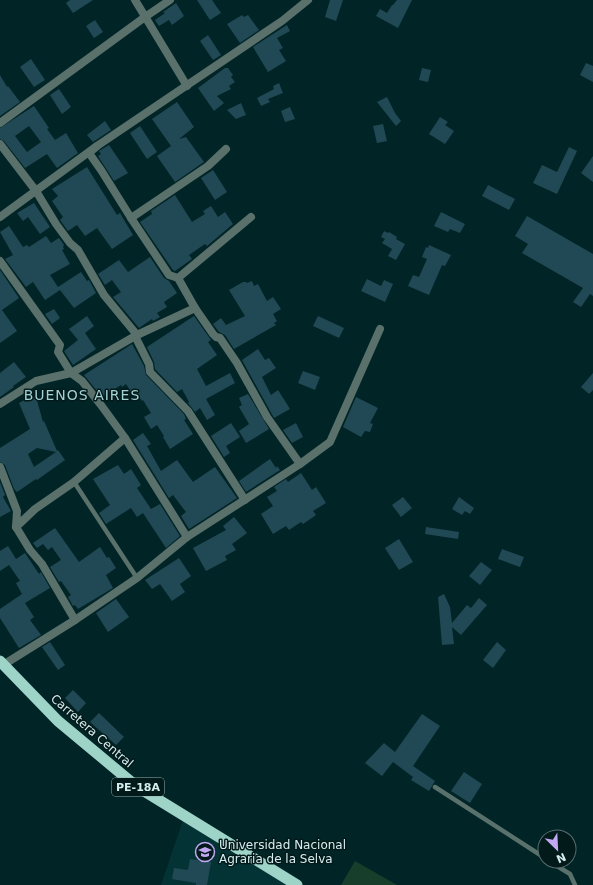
<svg xmlns="http://www.w3.org/2000/svg" width="593" height="885" font-family="'DejaVu Sans',sans-serif">
<rect width="100%" height="100%" fill="#012526"/>
<path fill="#043335" d="M183,820L293,885H161Z"/>
<path fill="#173d2b" d="M355,861L397,885H341Z"/>
<g fill="#214955" fill-rule="evenodd">
<path d="M70,0H93L73,13L66,3Z"/>
<path d="M197,0H212L221,13L210,20Z"/>
<path d="M330,0H343L336,21L325,17Z"/>
<path d="M397,0H412L398,28L376,16L380,9L387,13L392,5H393Z"/>
<path d="M176,3L184,16L172,25L169,20L159,26L155,20L165,13L163,12Z"/>
<path d="M242,15L244,17L248,15L259,30L240,43L227,24Z"/>
<path d="M95,20L103,32L94,38L86,26Z"/>
<path d="M287,25L290,31L277,38L283,48L279,50L286,61L268,72L253,47Z"/>
<path d="M208,35L221,55L213,60L200,41Z"/>
<path d="M31,59L45,80L34,87L20,67Z"/>
<path d="M586,63L593,66V82L580,75Z"/>
<path d="M225,68H228L230,71L233,75L231,77L235,82L229,86L231,89L217,96L224,103L214,111L198,88Z"/>
<path d="M422,68L431,70L428,82L419,80Z"/>
<path d="M0,75L7,87L8,86L20,102L0,116Z"/>
<path d="M279,83L283,93L268,99L270,102L261,106L257,98L274,89L273,86Z"/>
<path d="M59,89L71,107L62,114L50,95Z"/>
<path d="M387,97L395,113L401,121L396,126L377,102Z"/>
<path d="M177,102L194,127L179,139L186,137L204,162L175,182L157,156L171,146L152,119Z"/>
<path d="M241,103L246,115L236,119L227,110Z"/>
<path d="M34,106L49,128L47,129L55,140L66,133L78,153L57,168L47,154L25,168L4,141L0,139V128ZM29,126L41,142L27,152L15,136Z"/>
<path d="M290,107L295,119L285,122L281,111Z"/>
<path d="M440,117L448,122L445,125L454,131L445,144L429,134Z"/>
<path d="M105,121L111,130L93,142L87,135Z"/>
<path d="M383,124L387,141L377,143L373,126Z"/>
<path d="M140,126L157,152L147,159L130,133Z"/>
<path d="M109,145L128,173L114,181L98,156L101,154L99,151Z"/>
<path d="M569,147L577,151L557,194L533,183L542,165L557,172Z"/>
<path d="M593,156V182L581,173Z"/>
<path d="M87,167L117,215L120,213L133,235L112,249L97,228L85,236L77,225L68,231L60,220L63,217L52,201L58,196L52,189Z"/>
<path d="M213,170L227,192L215,200L201,178Z"/>
<path d="M488,185L515,199L509,210L482,196Z"/>
<path d="M175,195L192,222L205,214L203,211L211,206L218,217L225,212L233,224L207,246L205,244L189,255L192,259L175,271L173,270L140,222L152,214L151,211Z"/>
<path d="M34,203L50,227L40,234L28,217L23,221L17,213Z"/>
<path d="M441,212L465,224L460,233L450,229L448,232L434,226Z"/>
<path d="M527,216L593,254V296L590,294L581,307L573,302L583,288L522,253L528,244L515,236Z"/>
<path d="M9,226L23,247L27,245L29,247L46,236L51,243L59,238L64,245L63,247L64,249L62,250L70,264L50,275L58,287L81,272L87,281L89,280L96,293L74,308L60,290L45,300L33,282L26,287L5,259L13,255L0,232Z"/>
<path d="M384,231L388,233L389,232L397,237L396,239L405,244L396,260L388,256L392,249L382,243L385,239L381,237Z"/>
<path d="M429,245L451,255L445,266L442,265L429,295L408,286L413,275L419,277L427,259L422,257L426,247L428,248Z"/>
<path d="M150,257L164,278L169,281L177,293L164,302L167,307L157,313L160,317L153,321L152,319L139,328L113,297L121,292L112,280L105,285L98,274L119,260L128,272Z"/>
<path d="M0,270L19,298L2,310L17,331L0,343Z"/>
<path d="M367,279L381,286L384,280L393,284L385,302L361,291Z"/>
<path d="M252,281L254,286L258,284L267,301L273,297L281,309L273,314L277,321L274,323L276,325L234,349L225,335L219,332L213,324L221,318L226,325L245,316L229,290L243,282H246L247,283Z"/>
<path d="M54,309L60,318L52,324L45,314Z"/>
<path d="M87,316L94,326L85,333L96,349L73,365L64,351L78,340L69,329Z"/>
<path d="M194,316L211,340L208,342L217,355L197,369L206,386L230,373L235,383L206,399L215,415L207,420L200,408L195,412L188,403L189,402L182,389L177,392L155,369L154,362L147,347Z"/>
<path d="M318,316L344,328L339,338L313,326Z"/>
<path d="M132,344L144,366L146,375L184,414L186,419L184,420L193,434L170,449L163,437L164,436L157,425L151,429L144,417L151,413L143,400L142,401L140,398L136,400L126,384L122,387L121,385L102,397L84,375Z"/>
<path d="M258,349L265,360L269,358L276,368L262,377L271,395L278,390L290,409L274,418L242,360Z"/>
<path d="M14,362L26,377L13,386L14,387L0,397V373Z"/>
<path d="M303,371L320,377L315,390L298,383Z"/>
<path d="M593,373V390L589,394L581,387Z"/>
<path d="M248,394L269,429L246,443L239,431L249,424L239,407L242,405L239,398Z"/>
<path d="M32,396L36,397L43,422L44,421L57,451L58,450L65,460L37,480L36,479L17,492L14,489L5,465L0,462V448L30,429L19,403ZM37,448L56,452L34,467L28,454Z"/>
<path d="M356,397L378,408L370,423L373,424L370,432L365,431L361,437L343,427Z"/>
<path d="M231,423L240,437L226,446L230,453L224,457L211,436Z"/>
<path d="M296,423L303,437L292,443L283,430Z"/>
<path d="M143,433L151,444L147,446L161,471L177,460L193,482L215,467L237,498L189,529L181,516L186,512L173,495L169,498L133,440Z"/>
<path d="M270,459L276,468L277,466L280,470L246,492L239,481Z"/>
<path d="M118,465L124,474L131,469L141,485L137,488L151,509L160,504L180,536L166,548L143,513L137,517L131,508L106,524L99,513L110,505L93,479Z"/>
<path d="M301,473L312,490L316,487L326,503L313,511L316,515L303,524L301,522L289,530L286,526L273,534L261,514L273,506L267,497L277,491L274,487L286,479L288,482Z"/>
<path d="M0,482L5,495L3,497L11,511L0,517Z"/>
<path d="M403,497L412,508L401,517L392,505Z"/>
<path d="M459,497L474,508L470,514L465,511L462,515L452,509Z"/>
<path d="M234,517L247,533L232,544L236,550L225,556L227,560L206,571L193,548L226,530L223,526Z"/>
<path d="M426,527L459,532L458,539L425,534Z"/>
<path d="M55,528L79,562L100,547L107,558L109,557L116,568L106,575L113,588L78,609L75,605L73,606L68,597L71,595L61,581L59,582L50,567L61,560L52,547L48,550L43,544L37,548L33,543Z"/>
<path d="M399,539L413,562L399,570L385,548Z"/>
<path d="M8,546L16,559L25,553L39,574L41,572L50,588L25,603L34,617L30,620L41,635L19,648L0,618V609L22,594L16,583L20,581L9,565L0,571V551Z"/>
<path d="M502,549L524,557L520,567L498,559Z"/>
<path d="M179,558L191,576L180,584L185,592L172,601L160,584L152,589L145,580Z"/>
<path d="M481,562L492,570L480,585L469,576Z"/>
<path d="M444,594L450,607L452,623L467,605L471,608L479,598L487,605L461,635L452,627L454,644L442,645L438,597Z"/>
<path d="M116,599L129,617L108,632L96,613Z"/>
<path d="M50,642L65,665L58,670L42,647Z"/>
<path d="M497,642L506,650L493,668L483,660Z"/>
<path d="M73,690L86,703L78,712L65,698Z"/>
<path d="M99,713L124,737L116,745L90,722Z"/>
<path d="M422,714L440,726L413,766L435,781L429,791L411,780L413,777L393,762L382,776L365,763L384,743L395,752Z"/>
<path d="M464,772L482,784L470,803L451,791Z"/>
<path d="M190,859L211,862L207,885H196V883L172,879L174,868L188,870Z"/>
</g>
<g fill="none" stroke-linecap="round" stroke-linejoin="round">
<g stroke="#59706b" stroke-width="4.5">
<path d="M74,482L137,578"/>
<path d="M435,787L545,858"/>
<path d="M549,861L570,874L575,885"/>
</g>
<g stroke="#59706b" stroke-width="8">
<path d="M135,0L187,86"/>
<path d="M0,123L145,17L170,0"/>
<path d="M0,144L36,191L56,224L70,243L78,250L104,295L137,335L136,338L149,364L150,372L188,411L245,500"/>
<path d="M97,146L89,153L101,170L131,218L169,275L178,278L195,308L213,334L216,337L220,338L237,363L267,417L300,464"/>
<path d="M0,217L97,146L282,21L308,0"/>
<path d="M131,218L208,166L226,149"/>
<path d="M0,261L60,345L58,352L71,373L82,381L101,405L125,438L187,537"/>
<path d="M178,278L251,217"/>
<path d="M0,404L36,381L71,373L137,335L195,308"/>
<path d="M0,467L17,511L16,527L35,509L74,482L125,438"/>
<path d="M16,527L30,550L42,564L75,620"/>
<path d="M3,665L75,620L137,578L187,537L300,464L330,442L380,329"/>
</g>
<path stroke="#9ed4c8" stroke-width="11" d="M0,661L58,721L136,786L297,885"/>
</g>
<defs>
<symbol id="university-ring" viewBox="-11 -11 22 22"><circle r="9.5" fill="#031a1b" stroke="#c2a8f2" stroke-width="1.5"/><path d="M0-5L7-2L0 1L-7-2ZM-4 1L0 2.5L4 1V4Q0 6-4 4Z" fill="#c2a8f2"/></symbol>
</defs>
<g fill-rule="evenodd">
<use href="#university-ring" x="194" y="841" width="22" height="22"/>
</g>
<g text-anchor="middle" stroke-width="3" stroke-linejoin="round" paint-order="stroke">
<rect fill="#031a1b" stroke="#96aeaf" stroke-width="1" x="112" y="778" width="52" height="18" rx="3"/>
<g font-size="11" font-weight="bold" fill="#d5edee">
<text x="138" y="791">PE-18A</text>
</g>
<g font-size="12" fill="#d5edee" stroke="#031a1b">
<text transform="translate(92 731) rotate(41)" y="4">Carretera Central</text>
</g>
<g font-size="12" fill="#d5edee" stroke="#031a1b" text-anchor="start">
<text x="219" y="849">Universidad Nacional<tspan x="219" dy="14">Agraria de la Selva</tspan></text>
</g>
<g font-size="14" letter-spacing="1" fill="#a2d2d4" stroke="#031a1b">
<text x="82" y="400">BUENOS AIRES</text>
</g>
</g>
<g transform="translate(557 849) rotate(156)"><circle r="19" fill="#031a1b" stroke="#576e6f"/>
<path d="M0-3L7 15L0 10L-7 15Z" fill="#c2a8f2"/>
<text y="-6" font-size="11" font-weight="bold" text-anchor="middle" fill="#d5edee">N</text>
</g>
</svg>
